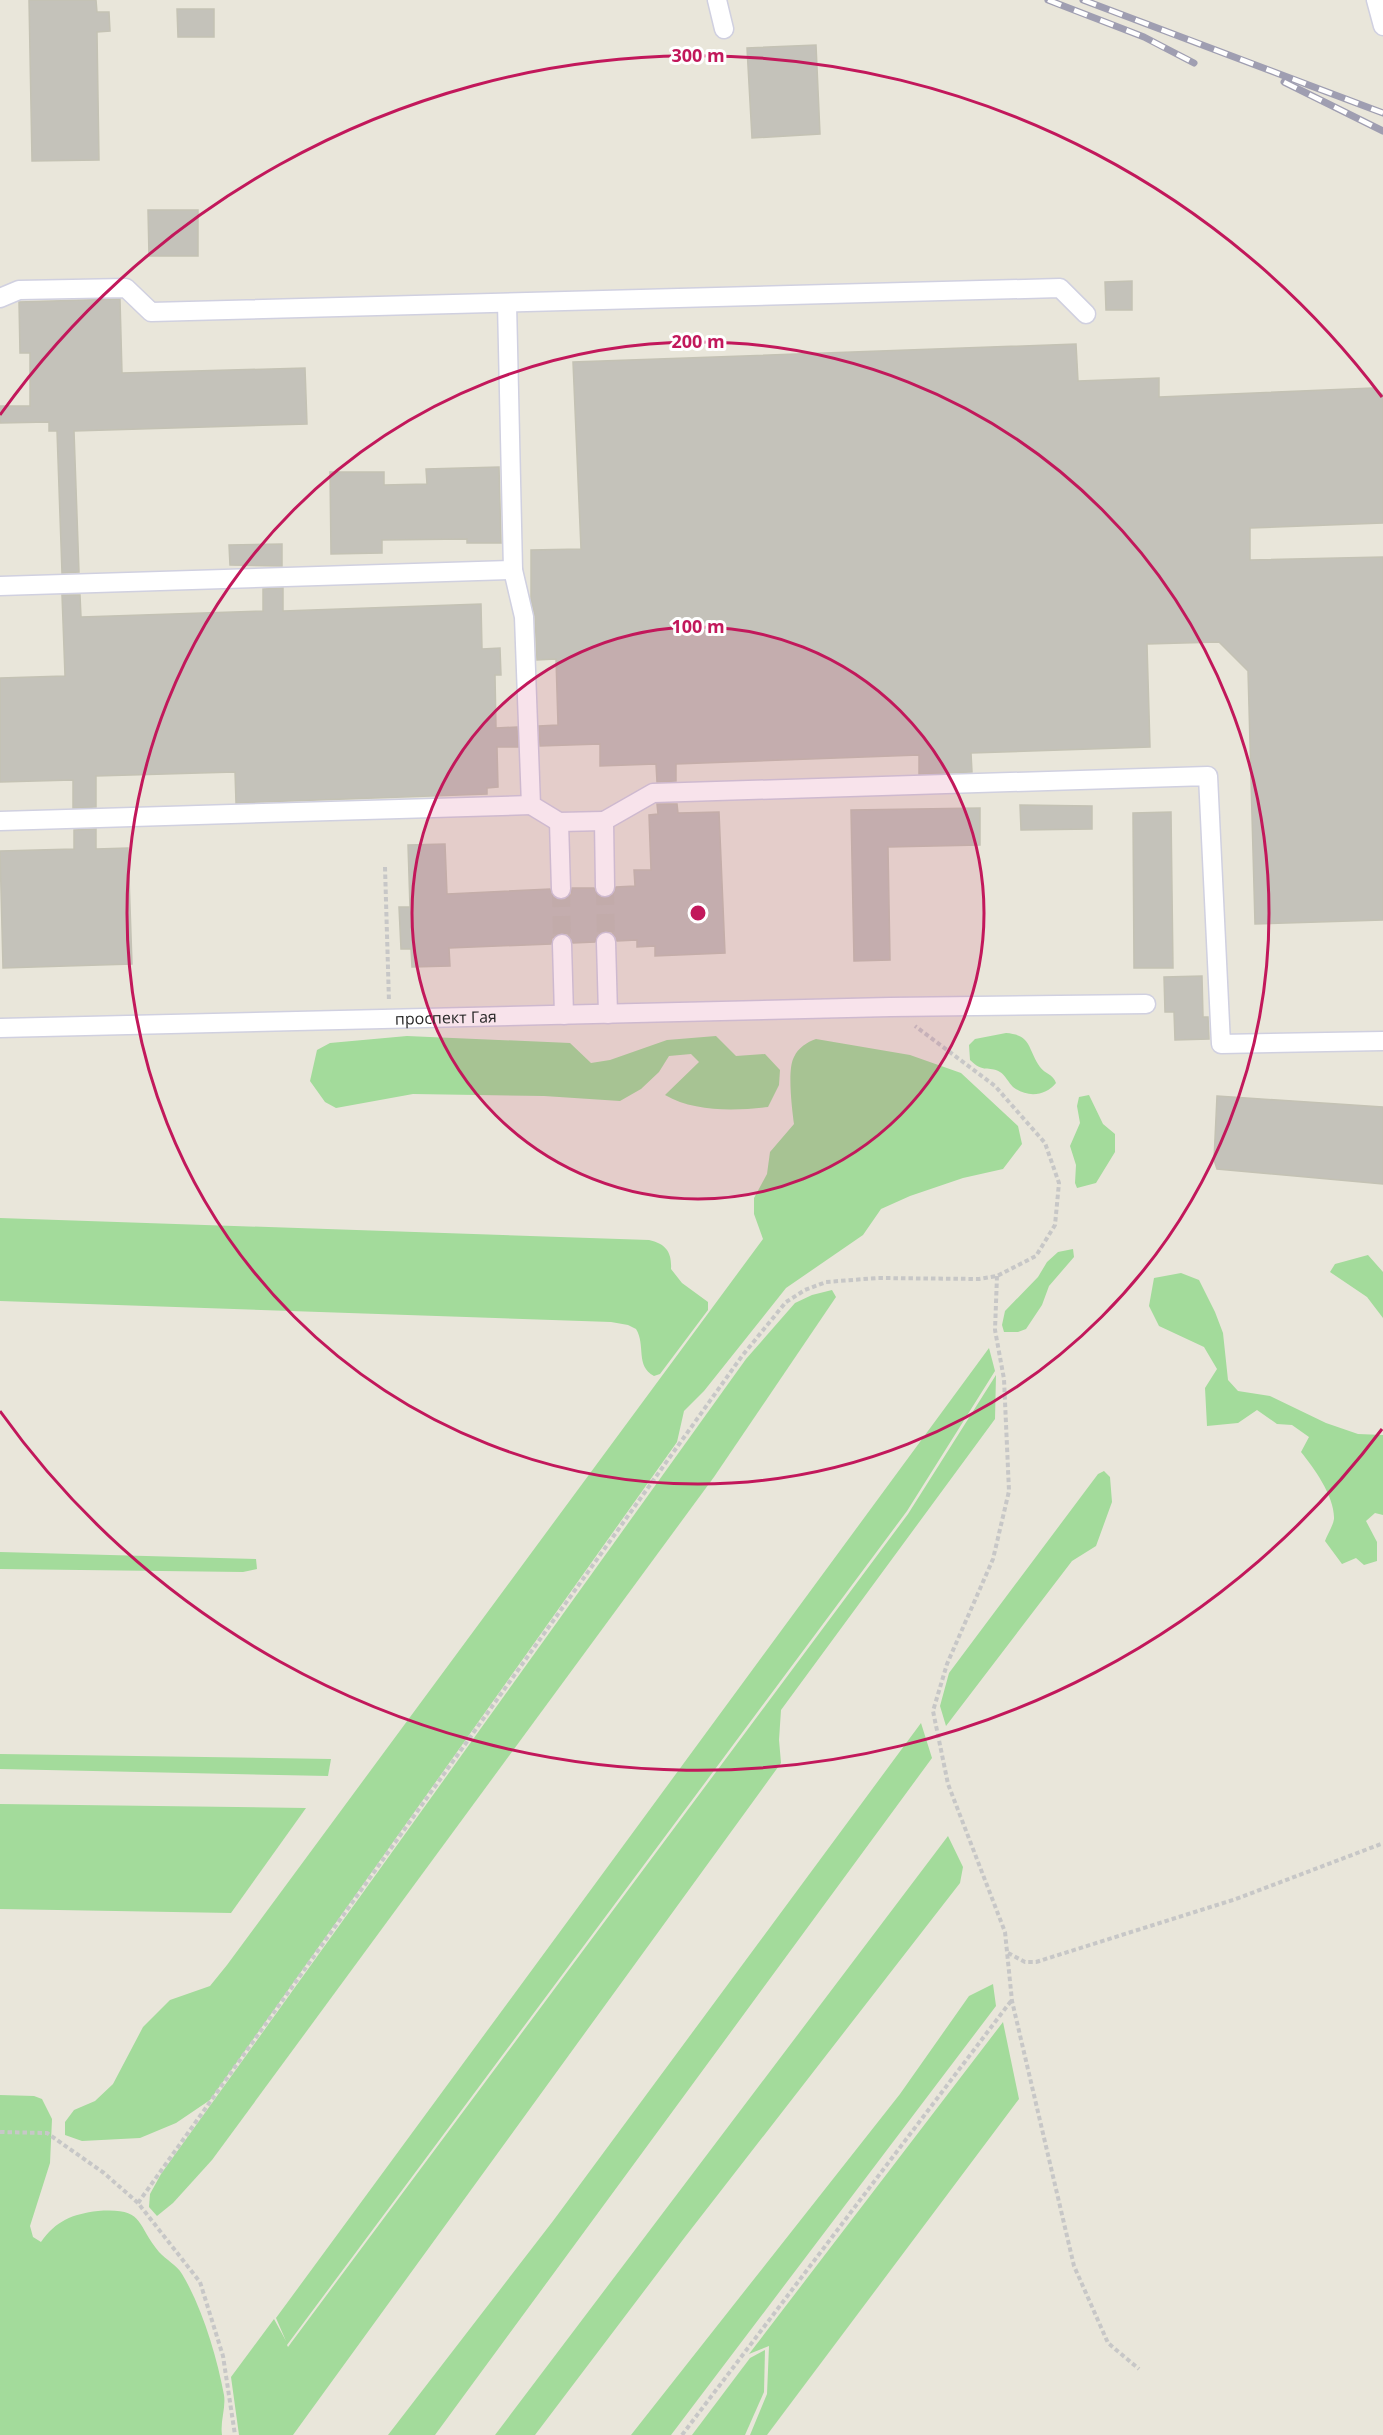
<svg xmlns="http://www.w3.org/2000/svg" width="1383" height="2435" font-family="'Open Sans',sans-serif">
<rect width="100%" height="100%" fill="#e9e6da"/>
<g fill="#a3db9b">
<path d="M1006,1033C1032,1035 1027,1048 1040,1067C1045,1074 1053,1074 1056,1083C1046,1096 1027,1098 1013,1087C1009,1083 1005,1075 1000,1072C988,1065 984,1074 970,1060L969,1045L975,1039Z"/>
<path d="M407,1036L570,1043L591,1063L610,1060L667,1040L716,1036L736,1056L765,1054L780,1070L779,1085L768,1107C735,1111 694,1112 665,1095L699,1062L691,1054L669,1056L659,1072L641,1089L620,1101L544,1096L413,1094L336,1108L325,1102L310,1081L317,1050L330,1043Z"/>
<path d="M816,1039L910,1055L961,1073L1018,1126L1022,1144L1003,1169L963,1178L910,1196L881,1209L863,1235L786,1288L704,1391L684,1411L677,1442L210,2100L176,2123L140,2138L82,2141L65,2135V2122L74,2110L95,2101L113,2084L143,2027L170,2000L210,1986L227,1965L763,1239L754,1214V1198L767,1174L770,1152L794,1124C792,1109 787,1069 794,1057C798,1048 807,1042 816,1039Z"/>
<path d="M1089,1095L1103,1124L1115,1134V1152L1096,1183L1077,1188L1075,1183L1076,1165L1070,1146L1080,1123L1077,1106L1079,1097Z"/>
<path d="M0,1218L649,1240C666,1244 672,1252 671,1269L682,1283L708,1302V1310L660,1374L654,1376C635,1366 646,1345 636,1329L628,1325L611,1322L0,1301Z"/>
<path d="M1073,1249L1074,1257L1049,1286L1042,1305L1026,1329L1018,1332H1004L1002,1325L1005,1311L1038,1277L1047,1262L1058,1252Z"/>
<path d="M1368,1255L1383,1272V1318L1367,1297L1330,1272L1335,1264Z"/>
<path d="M1181,1273L1199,1280L1215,1312L1223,1333L1228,1380L1238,1391L1270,1396L1326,1423L1358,1434L1383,1435V1515L1375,1513L1366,1521L1377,1542V1561L1364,1565L1356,1558L1342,1564L1325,1541C1327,1535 1333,1526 1334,1519C1335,1497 1314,1468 1301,1452L1309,1437L1292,1425L1277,1424L1257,1410L1238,1423L1207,1426L1205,1388L1217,1369L1204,1347L1159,1326L1149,1306L1154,1278Z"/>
<path d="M832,1290L836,1297L714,1477L212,2160L173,2203L157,2216L149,2207L150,2194L161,2174L746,1359L795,1303L812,1295Z"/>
<path d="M989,1348L995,1371L907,1511L287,2345L288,2347L908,1514L996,1375L995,1419L781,1710L779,1740L781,1763L293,2435H239L231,2377L274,2319L286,2341L276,2318Z"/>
<path d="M1104,1471L1110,1477L1112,1502L1096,1546L1072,1561L946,1726L940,1706L949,1673L1098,1474Z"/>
<path d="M0,1552L256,1559L257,1569L243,1572L0,1569Z"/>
<path d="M921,1723L932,1758L435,2435H388L553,2221Z"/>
<path d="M0,1754L331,1759L328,1776L0,1769Z"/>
<path d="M0,1804L306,1808L231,1913L0,1909Z"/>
<path d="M948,1836L963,1867L960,1883L685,2237L535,2435H495Z"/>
<path d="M993,1984L996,2006L671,2435H631L900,2094L969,1996Z"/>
<path d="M1003,2022L1019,2099L767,2435H750L767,2394L769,2346L749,2354Z"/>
<path d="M0,2095L34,2096L42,2099L52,2119L50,2163L30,2226L33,2237L41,2242C56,2221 72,2214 98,2211C145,2208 135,2223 159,2252C166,2260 177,2265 182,2274C202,2307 217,2357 224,2395C226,2408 220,2421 222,2435H0Z"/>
<path d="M765,2350L764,2392L745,2435H692L750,2358Z"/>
</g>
<g fill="#c4c2ba" stroke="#c4c2b4" stroke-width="1.5">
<path d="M29,0H96L97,12H109L110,31L97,32L99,160L32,161Z"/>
<path d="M177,9H214V37H178Z"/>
<path d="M816,45L820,134L752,138L747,48Z"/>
<path d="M148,210H198V256H149Z"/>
<path d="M1132,281V310H1106L1105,282Z"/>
<path d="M120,299L122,373L305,368L307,424L74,431L79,572L62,573L57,431H49V422L0,423V406H30V353H20L19,302Z"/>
<path d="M1076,344L1078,381L1159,378V397L1373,388L1383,395V523L1250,528V560L1383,557V920L1255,924L1248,671L1219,642L1147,644L1150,747L971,753L972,772L919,774V755L676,764V781L657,782L656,764L600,766V744L540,746L539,726L558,725L556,659L537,660L535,616L531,599V550L581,549L573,362Z"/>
<path d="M499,467L501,543H467V539L382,540V553L331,554L330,472H384V485L427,484L426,469Z"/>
<path d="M282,544V566L230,565L229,545Z"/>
<path d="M283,588V611L481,604L482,649L500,648L501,675H495L496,728L517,727L518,747H497L498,787L487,788V794L236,803L235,772L96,776V807L73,808V780L0,782V678L65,676L62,595H80L81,617L263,611V589Z"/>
<path d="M657,804H677L678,813L719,812L725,953L655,956V946L637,947V940L617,941L612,932L606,931L600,933L595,942L573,943L568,934L561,933L552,938L551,944L449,948L450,966L412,967L411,949H401L399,907H410L408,845L445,844L447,894L550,889L555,899L562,900L571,895L572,888H594L599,896L606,898L614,893L616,887L635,886L634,870H651L649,815L658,814Z"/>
<path d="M1020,805L1092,806V829L1021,830Z"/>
<path d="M980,808V845L888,847L890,960L854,961L851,810Z"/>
<path d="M1171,812L1173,968H1134L1133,813Z"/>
<path d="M96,829V849L128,848L132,964L3,968L0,851L74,849V830Z"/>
<path d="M1202,976L1203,1017H1208L1209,1039L1175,1040L1174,1012H1165L1164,977Z"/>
<path d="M1217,1096L1383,1107V1184L1217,1169L1214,1160Z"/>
</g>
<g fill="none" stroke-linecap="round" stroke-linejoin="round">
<g stroke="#c2c0b6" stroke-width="18" stroke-dasharray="18 9" stroke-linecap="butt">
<path d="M605,887L606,942"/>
<path d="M561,889L562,944"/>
</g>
<defs>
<g id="minor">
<path d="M717,0L724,29"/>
<path d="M1376,0L1383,26"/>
<path d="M0,298L19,290L126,288L151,312L1060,288L1086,314"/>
<path d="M507,303L513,570L524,617L531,805L559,822L604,821"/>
<path d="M0,586L513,570"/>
<path d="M0,821L531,805"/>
<path d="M559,822L561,889"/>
<path d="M605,887L604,821L653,793L1208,776L1221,1044L1383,1041"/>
<path d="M606,942L608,1014"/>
<path d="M562,944L564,1015"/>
<path id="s1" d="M0,1028L890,1007L1146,1004"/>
</g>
</defs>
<use href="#minor" stroke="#d0d0e0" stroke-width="21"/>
<g stroke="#c7c7c7" stroke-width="4" stroke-dasharray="4.5 3" stroke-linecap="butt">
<path d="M385,867L389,1002"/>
<path d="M997,1276L995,1330L1004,1379L1009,1491L993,1559L947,1664L933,1711L948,1784L1005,1932L1012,2001L1074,2266L1108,2343L1139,2369"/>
<path d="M1008,1953L1025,1962H1036L1236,1899L1381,1844"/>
<path d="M0,2132L47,2133L104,2173L138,2203L200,2282L223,2356L235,2435"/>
<path d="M138,2203L742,1356L786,1302L805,1290L826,1282L878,1278L979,1279L997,1276L1036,1256L1055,1225L1059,1183L1045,1143L995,1086L915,1026"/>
<path d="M682,2435L1011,2001"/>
</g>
<use href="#minor" stroke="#fff" stroke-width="18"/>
<defs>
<g id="rail">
<path d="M1048,0L1144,37L1194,63"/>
<path d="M1083,0L1383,113"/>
<path d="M1284,82L1383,131"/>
</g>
</defs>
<use href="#rail" stroke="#9f9eb1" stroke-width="7"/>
<use href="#rail" stroke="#fff" stroke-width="4.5" stroke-dasharray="14" stroke-linecap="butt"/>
</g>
<circle cx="698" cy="913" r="286" fill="#c2185b" fill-opacity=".12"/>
<g fill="none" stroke="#c2185b" stroke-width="3">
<circle cx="698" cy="913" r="286"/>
<circle cx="698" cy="913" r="571"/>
<path d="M1382 1429A857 857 0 0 1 0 1411M0 415A857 857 0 0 1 1382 397"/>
</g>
<g text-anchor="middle" stroke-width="6" stroke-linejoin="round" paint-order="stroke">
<g font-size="16" fill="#282828" stroke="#fff">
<text dy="6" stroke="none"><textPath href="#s1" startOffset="446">проспект Гая</textPath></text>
</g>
</g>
<circle cx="698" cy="913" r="9" fill="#c2185b" stroke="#fff" stroke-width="3"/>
<g font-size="18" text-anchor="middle" font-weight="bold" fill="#c2185b" stroke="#fff" stroke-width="6" stroke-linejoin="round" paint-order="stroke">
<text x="698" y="62">300 m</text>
<text x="698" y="348">200 m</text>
<text x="698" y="633">100 m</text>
</g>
</svg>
